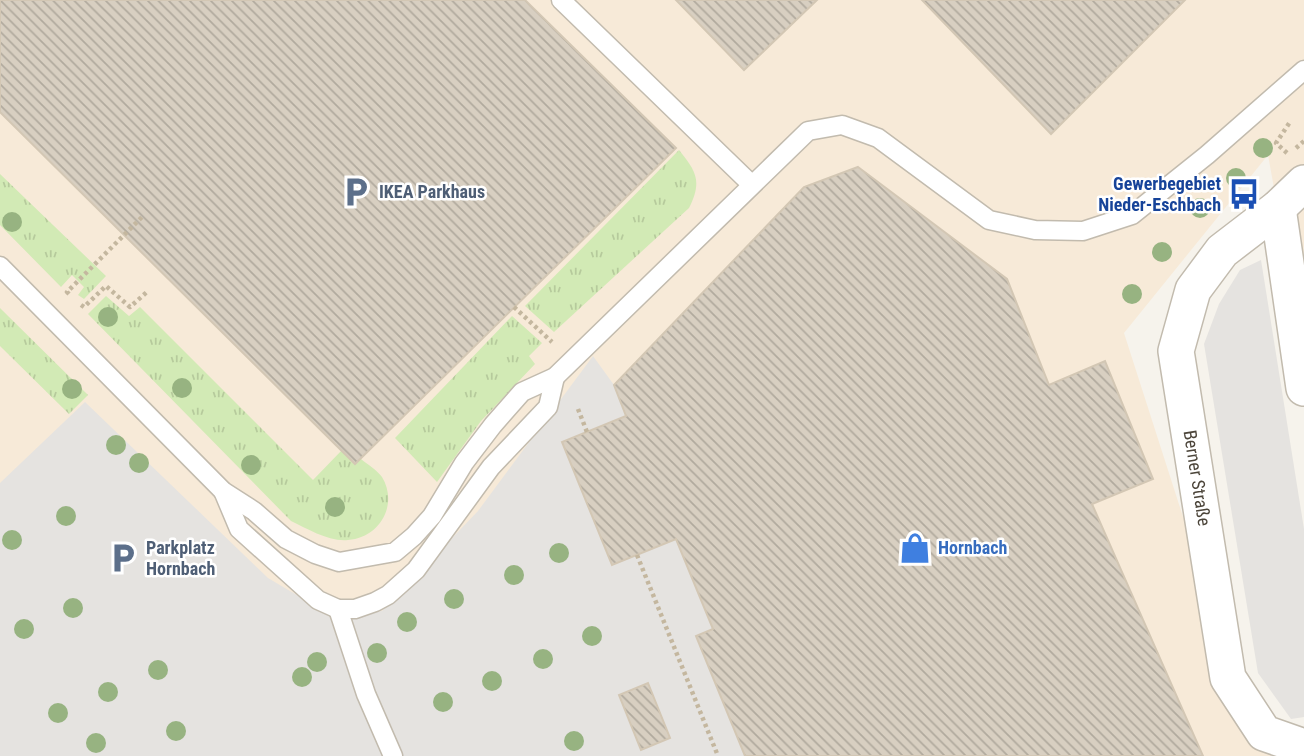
<svg xmlns="http://www.w3.org/2000/svg" width="1304" height="756" font-family="'Roboto Condensed',sans-serif">
<defs>
<pattern id="grass-tufts" width="24" height="20" patternUnits="userSpaceOnUse" patternTransform="scale(1.75)"><rect width="24" height="20" fill="#d2eab5"/><path d="M3 7l-1-3M5 7V3M7 7l1-3M15 17l-1-3M17 17v-4M19 17l1-3" fill="none" stroke="#b6ca9c"/></pattern>
<pattern id="building-back-hatch" width="6" height="6" patternUnits="userSpaceOnUse" patternTransform="scale(1.75)"><rect width="6" height="6" fill="#d8cfc1"/><path d="M-1 5l2 2M0 0l6 6M5-1l2 2" fill="none" stroke="#b1aa9e"/></pattern>
</defs>
<rect width="100%" height="100%" fill="#f6f3ec"/>
<path fill="#f7ead8" d="M0,0H1304V353L1268,155L1124,333L1246,713L1304,756H0Z"/>
<g fill="url(#grass-tufts)">
<path d="M679,150C697,172 702,182 689,208L554,332L525,306Z"/>
<path d="M0,174L106,276L84,299L78,295L84,287L72,275L61,287L0,225Z"/>
<path d="M106,296L129,316L140,307L313,480L342,450L355,464L361,459C367,464 377,470 382,477C399,505 379,538 348,540C329,542 308,529 291,521L88,314Z"/>
<path d="M0,308L88,395L69,414L0,346Z"/>
<path d="M512,316L542,343L529,356L535,364L481,421L437,482L395,438Z"/>
</g>
<g fill="#e5e3e0">
<path d="M1261,260L1304,529V717L1291,719L1258,673L1204,344L1219,304L1240,270Z"/>
<path d="M593,356L614,385L626,416L562,443L612,564L676,539L713,629L696,636L745,756H0V483L85,402L268,578L334,617L382,611L478,511Z"/>
</g>
<g fill="url(#building-back-hatch)" stroke="#d3c7b4" stroke-width="2">
<path d="M0,0H525L676,148L355,464L0,112Z"/>
<path d="M676,0H817L744,70Z"/>
<path d="M922,0H1185L1051,134Z"/>
<path d="M858,167L1007,279L1049,385L1105,361L1153,479L1092,504L1203,756H745L696,636L713,629L676,539L612,565L562,442L626,416L614,385L804,187Z"/>
<path d="M648,683L670,738L641,750L619,695Z"/>
</g>
<g fill="none" stroke-linecap="round" stroke-linejoin="round">
<defs>
<g id="lane">
<path d="M561,0L751,184"/>
<path d="M0,266L223,491L254,511L286,539L315,554L339,562L395,552L414,536L432,516L464,463L493,425L522,392L555,377L808,131L842,125L878,138L989,220L1035,230L1083,231L1132,215L1207,155L1304,70"/>
<path d="M223,491L239,529L318,600L338,609H355L375,602L388,595L416,570L491,467L548,407L555,377"/>
<path d="M338,609L366,694L393,756"/>
</g>
<g id="street">
<path d="M1304,183L1278,208L1222,251L1193,290L1176,351L1228,678L1264,733L1304,747"/>
<path d="M1278,208L1304,388"/>
</g>
</defs>
<use href="#lane" stroke="#c2bbae" stroke-width="21"/>
<use href="#street" stroke="#c2bbae" stroke-width="38"/>
<g stroke="#c4b79f" stroke-width="4.5" stroke-dasharray="3.5 3.5" stroke-linecap="butt">
<path d="M1296,148L1304,141"/>
<path d="M1287,153L1276,143L1290,122"/>
<path d="M69,294L67,292L142,217"/>
<path d="M81,305L84,307L106,286L130,307L148,291"/>
<path d="M514,307L552,342"/>
<path d="M578,409L587,432"/>
<path d="M637,555L718,756"/>
</g>
<use href="#lane" stroke="#fff" stroke-width="18"/>
<use href="#street" stroke="#fff" stroke-width="35"/>
</g>
<g fill="#97b381">
<circle cx="1263" cy="148" r="10"/>
<circle cx="1236" cy="178" r="10"/>
<circle cx="1200" cy="208" r="10"/>
<circle cx="12" cy="222" r="10"/>
<circle cx="1162" cy="252" r="10"/>
<circle cx="1132" cy="294" r="10"/>
<circle cx="108" cy="317" r="10"/>
<circle cx="182" cy="388" r="10"/>
<circle cx="72" cy="389" r="10"/>
<circle cx="116" cy="445" r="10"/>
<circle cx="139" cy="463" r="10"/>
<circle cx="251" cy="465" r="10"/>
<circle cx="335" cy="507" r="10"/>
<circle cx="66" cy="516" r="10"/>
<circle cx="12" cy="540" r="10"/>
<circle cx="559" cy="553" r="10"/>
<circle cx="514" cy="575" r="10"/>
<circle cx="454" cy="599" r="10"/>
<circle cx="73" cy="608" r="10"/>
<circle cx="407" cy="622" r="10"/>
<circle cx="24" cy="629" r="10"/>
<circle cx="592" cy="636" r="10"/>
<circle cx="377" cy="653" r="10"/>
<circle cx="543" cy="659" r="10"/>
<circle cx="317" cy="662" r="10"/>
<circle cx="158" cy="670" r="10"/>
<circle cx="302" cy="677" r="10"/>
<circle cx="492" cy="681" r="10"/>
<circle cx="108" cy="692" r="10"/>
<circle cx="443" cy="702" r="10"/>
<circle cx="58" cy="713" r="10"/>
<circle cx="176" cy="731" r="10"/>
<circle cx="574" cy="741" r="10"/>
<circle cx="96" cy="743" r="10"/>
</g>
<defs>
<symbol id="parking-bare" viewBox="-9 -9 18 18"><path d="M-3.5-5.5H1a3.5 3.5 0 0 1 0 7H-1V5.5H-3.5ZM-1-3.4V-.6H.8a1.4 1.4 0 0 0 0-2.8Z" fill="#5c6f8a" stroke="#fff" stroke-width="2.5" paint-order="stroke"/></symbol>
<symbol id="bus-bare" viewBox="-9 -9 18 18"><path d="M-5-6H5V4H4V6H2V4H-2V6H-4V4H-5ZM-3.5-4V0h7V-4ZM-3.5 1.2v1.5H-2V1.2ZM2 1.2v1.5H3.5V1.2Z" fill="#1a4fb4" stroke="#fff" stroke-width="2.5" paint-order="stroke"/></symbol>
<symbol id="shop-bare" viewBox="-9 -9 18 18"><path d="M-5-2.5h2.3a2.7 3.5 0 0 1 5.4 0H5L5.5 6h-11ZM-1.5-2.5h3a1.5 2.3 0 0 0-3 0Z" fill="#3f7fe0" stroke="#fff" stroke-width="2.5" paint-order="stroke"/></symbol>
</defs>
<g fill-rule="evenodd">
<use href="#parking-bare" x="334" y="170" width="44" height="44"/>
<use href="#bus-bare" x="1222" y="172" width="44" height="44"/>
<use href="#shop-bare" x="893" y="526" width="44" height="44"/>
<use href="#parking-bare" x="101" y="536" width="44" height="44"/>
</g>
<g text-anchor="middle" stroke-width="5" stroke-linejoin="round" paint-order="stroke">
<g font-size="18" font-weight="bold" fill="#164399" stroke="#fff" text-anchor="end">
<text x="1221" y="190">Gewerbegebiet<tspan x="1221" dy="21">Nieder-Eschbach</tspan></text>
</g>
<g font-size="18" font-weight="bold" fill="#4e5e75" stroke="#fff" text-anchor="start">
<text x="379" y="198">IKEA Parkhaus</text>
<text x="146" y="554">Parkplatz<tspan x="146" dy="21">Hornbach</tspan></text>
</g>
<g font-size="18" fill="#4b4439" stroke="#fff">
<text transform="translate(1197 478) rotate(81)" y="6">Berner Straße</text>
</g>
<g font-size="18" font-weight="bold" fill="#366cbe" stroke="#fff" text-anchor="start">
<text x="938" y="554">Hornbach</text>
</g>
</g>
</svg>
